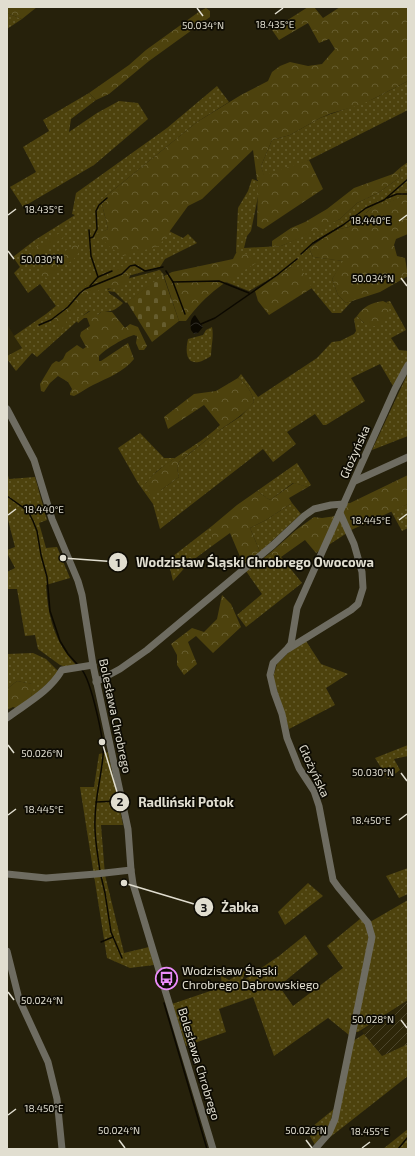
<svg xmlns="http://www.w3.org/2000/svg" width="415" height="1156" font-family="'Exo 2',sans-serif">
<defs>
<pattern id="industrial-furrows" width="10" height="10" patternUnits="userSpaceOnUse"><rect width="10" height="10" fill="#2e2709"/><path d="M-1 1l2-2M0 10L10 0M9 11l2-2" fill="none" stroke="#4c462c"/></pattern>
<pattern id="grass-dots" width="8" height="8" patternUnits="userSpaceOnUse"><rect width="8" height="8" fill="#4d420d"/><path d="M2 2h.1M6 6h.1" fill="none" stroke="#665d2f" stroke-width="1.8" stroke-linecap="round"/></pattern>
<pattern id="forest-crowns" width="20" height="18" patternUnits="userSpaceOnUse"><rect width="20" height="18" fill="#4d420d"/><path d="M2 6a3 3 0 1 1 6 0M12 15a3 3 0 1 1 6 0" fill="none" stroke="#665d2f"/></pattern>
<pattern id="cemetery-stones" width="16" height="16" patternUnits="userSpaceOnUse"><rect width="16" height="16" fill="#4d420d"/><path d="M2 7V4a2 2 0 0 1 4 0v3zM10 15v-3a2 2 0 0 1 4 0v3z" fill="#665d2f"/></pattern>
<pattern id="water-waves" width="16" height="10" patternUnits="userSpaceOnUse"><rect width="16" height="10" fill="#0c0901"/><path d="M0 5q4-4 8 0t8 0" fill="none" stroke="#2f2c25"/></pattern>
</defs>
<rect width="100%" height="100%" fill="#26210b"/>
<path fill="#2e2709" d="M7,324L22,348L7,356Z"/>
<path fill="url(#industrial-furrows)" d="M408,1000V1044L382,1056L362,1031Z"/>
<g fill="url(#grass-dots)">
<path d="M7,13L22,19L7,29Z"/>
<path d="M408,81V110L307,161L264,177L261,166L272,140L290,135L320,118L373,99Z"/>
<path d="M217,86L229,102L197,122L101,200L108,229L97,235L169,231L183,238L188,234L197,243L165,259L160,267L128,276L106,286L108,290L130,278L160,270L164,275L126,303L115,292L108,291L110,294L115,297L123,303C116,310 111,312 101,312L98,315L89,311L85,314L37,357L32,353L16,371L7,359V356L22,348L14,336L46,314L56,306L40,284L28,293L14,273L20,267L13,257L35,240L75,215L72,214L76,193L167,128Z"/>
<path d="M89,93L96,100L71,119L69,132L97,113L119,101L138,103L148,119L94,165L23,207L10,187L36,172L23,147L49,131L43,120Z"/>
<path d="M408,162V191C397,202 390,202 375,204L365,214L349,227L335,230L317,240L309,248L313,257L344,261L332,279L338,295L346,303L352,301L341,313H332L293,266L255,291L282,272L249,291L226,282L228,280L241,251L236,252L238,208L248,191L252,179L261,182L251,231L247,236L244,248L281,246L340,219L357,203L378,193L399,178L401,167Z"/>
<path d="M390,301L406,330L391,338L399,350L408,351V360L395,386H393L380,364L351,378L365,401L326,425H323L315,414L287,432L296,444L273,462L263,449L160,529L153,504L138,483L118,448L140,433L164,458H175L157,471L145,484L161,490L179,477L177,468L179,462L214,434L241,416L254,402C252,392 246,383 238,378L241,374L258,397L317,358L332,342L340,341L354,334L356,331L354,319L357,316L364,323L389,304L386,302Z"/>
<path d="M212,327C214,336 211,347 211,356C192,369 183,361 188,339L203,335L206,330Z"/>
<path d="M408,373V436L372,450Z"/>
<path d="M297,463L311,485L308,487L293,483L270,500L257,491Z"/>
<path d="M7,472L9,479L35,477L47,520L39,523L46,548L57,547L70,578L46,585C48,617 54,641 76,665L66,667L60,665L38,649L35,635L25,636L17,589H7V572L15,568L7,553V550L15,547L7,516Z"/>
<path d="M292,503L301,514L260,552L250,528L266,520Z"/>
<path d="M408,504V528L402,531L391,511Z"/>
<path d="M339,519L347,533L327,546Z"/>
<path d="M212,526V546L189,563L173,581L168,560Z"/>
<path d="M269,554L281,557L302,583L246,627L237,615L262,594L246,571Z"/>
<path d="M306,641L321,664L348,674L326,688L335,705L289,729L273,677L277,664L290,651Z"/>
<path d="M33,653L46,659L59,672L31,699L32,684L17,681L7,689V654Z"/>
<path d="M408,745V756L394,759L400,770L388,779L375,758Z"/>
<path d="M108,752L123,825H101L105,875L124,953L149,947L154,965L130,968L107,958L80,787H94L99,754Z"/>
<path d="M408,868V894L399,898L386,876Z"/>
<path d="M308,883L323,896L285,925L278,912Z"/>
<path d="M408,900V1000L358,1032H355L373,946L370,922Z"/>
<path d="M360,919C367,922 367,930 369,937L349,1035L328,1018L274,1056L253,997L219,1009L226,1032L186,1046L172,1004L222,987L221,976L229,980L244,971L246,972L241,982L279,956L305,935L318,954L279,986L293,1006L343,968L327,946Z"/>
<path d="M364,1034L382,1056L408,1044V1076L329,1138L353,1041Z"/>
<path d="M334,1109L330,1123L315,1145L307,1131Z"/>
<path d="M408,1129V1149H383Z"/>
</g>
<g fill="url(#forest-crowns)">
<path d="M7,7H37L22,19L7,13Z"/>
<path d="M308,7H314L323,18L340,7H408V81L373,99L360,105L332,113L320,118L290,135L272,140L261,166L264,175L309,160L323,189L263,229L257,226L258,180H257L253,150L202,199L188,206L159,246L123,256L111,248L97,234L108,229L101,200L197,122L241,95L268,81L272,72L280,66L290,62L308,66L322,64L335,49L329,39L319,43L308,23L279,40L272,30Z"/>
<path d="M206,8L210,11V17L149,61L109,94L96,100L89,93L129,65L146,50L200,11Z"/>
<path d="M401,167L399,178L378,193L357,203L340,219L319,230L281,246L272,247V241L291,228L305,222L327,209L354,188L393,174Z"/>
<path d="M408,191V234L396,239L394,245L397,256L405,258L408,276L380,292L346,303L338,295L332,279L343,261L313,257L309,248L335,230L349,227L365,214L376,203C390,202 397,201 408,191Z"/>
<path d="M60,233L64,234L65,236L47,249L37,258L33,259L31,253L32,249Z"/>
<path d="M78,242V254L72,261L60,267L47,278L40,275L39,270L42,267Z"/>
<path d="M238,249L258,262C228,280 207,292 186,321H179L164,276L172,272L233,259Z"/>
<path d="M122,266L129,271L130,276L127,283L122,288L101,289L88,296L80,303L72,315L68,318L65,325L62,329C53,322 51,316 56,306L61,307L77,298L79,291L84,288L92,275Z"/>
<path d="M293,266H300L312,288L269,315L258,301L255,291Z"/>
<path d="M383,301L389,304C391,315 382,328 370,326C364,324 361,320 357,316C364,306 371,303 383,301Z"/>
<path d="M92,310L98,315L101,312H112L125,328L130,324L138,327L147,346L144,350H139L136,343L137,336L134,335C126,337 105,349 99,356V361H101L128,343L134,359C124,372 107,378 93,385C87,388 80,393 74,396L70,395V393L72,389L68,382L58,376L50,383L44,392L41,391L40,384L52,364L56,361L59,362L63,359L66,353L77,345L83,349L86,347L80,336L81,332L90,326L87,318H84L78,323L76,320Z"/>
<path d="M238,378C246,383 252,392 254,402C244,415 229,423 216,433C203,442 191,452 179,462L177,468L179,477L161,490L150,496L145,484C165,459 197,448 220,425L204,405L168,429L164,417L194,394L216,391Z"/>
<path d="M408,475V504L349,531L342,514L347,503H350Z"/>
<path d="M294,483L308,487L289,498L292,503L266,520L250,528L260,552L244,566L230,533L212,546V526L237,505L257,491L270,500Z"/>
<path d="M336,516L319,551L316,553L305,540L281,557L269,554L296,530L314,517L322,518Z"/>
<path d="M222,595L231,604L241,627L213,653L196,636L188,642L197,664L184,675L177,665V655L171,644L192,628L204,632L217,619Z"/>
<path d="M17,681L33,684L31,699L16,708L13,707L7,710V689Z"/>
</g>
<path fill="url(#cemetery-stones)" d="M163,275L179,321L152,342L127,302Z"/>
<path fill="url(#water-waves)" d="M195,315L203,327L198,333L194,334L191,330C190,324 190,319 195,315Z"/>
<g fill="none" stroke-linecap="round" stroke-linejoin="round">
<g stroke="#0c0901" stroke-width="1.5">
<path d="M387,198L397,194H408"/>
<path d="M89,230L91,256L98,277L90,286"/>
<path d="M90,238L93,237L97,229L96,211L99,205L107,198"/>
<path d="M301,254L313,243L343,225L366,208L384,200L408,179"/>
<path d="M166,271L173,282L219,281L249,293"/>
<path d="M98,277L112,271"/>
<path d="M173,282L185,314"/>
<path d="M201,324L215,318L277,275L297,259"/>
<path d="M39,325L51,320L68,307L80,293L85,289L122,274L130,266L135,265L145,271L163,267"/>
<path d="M7,496L28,511L33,521L37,531L41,555L47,577L50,611L60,641L68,654L77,664"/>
<path d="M82,670C91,681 105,742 103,756C101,778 95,798 95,820C94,837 98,855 100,872"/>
<path d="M96,802L117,801"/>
<path d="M101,876L105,893L111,932L122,958"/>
<path d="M101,942L113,937"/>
<path d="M164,1003L207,1149"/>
<path d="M398,1149L408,1137"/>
</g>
<g stroke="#6e6c61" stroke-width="7">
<path d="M7,409L34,460L52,519L78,581L82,595L93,665L128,829L131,870L133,884L213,1149"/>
<path d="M355,481L408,457"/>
<path d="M288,649L351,610L358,604L363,588L362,572L354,544L340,513"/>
<path d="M96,682L120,669L147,650L273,545L304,516L314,509L331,505L344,504"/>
<path d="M7,718C27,703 49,692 62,670L93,665"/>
<path d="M7,874L46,878L96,874L131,870"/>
<path d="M7,951L19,999L48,1062L57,1099L62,1149"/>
<path d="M315,1149L329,1133L335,1119L372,937L368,923L338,887L333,880L319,806L314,791L299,768L287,738L282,714L274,692L270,675L273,663L287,649L291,644L297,608L395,389L408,365"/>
</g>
</g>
<path fill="none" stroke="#e1ded0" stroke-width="1.5" d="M197,8L203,16M275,14L283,8M8,215L16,209M399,221L407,215M8,251L14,259M401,278L407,286M8,515L16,509M399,520L407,514M8,745L14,753M401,773L407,781M8,815L16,809M399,820L407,814M8,992L14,1000M401,1020L407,1028M8,1115L16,1109M119,1140L125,1148M306,1140L312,1148M362,1148L370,1142"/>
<defs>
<symbol id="bus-ring" viewBox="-11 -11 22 22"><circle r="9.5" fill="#0d0b03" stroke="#ec8cfa" stroke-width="1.5"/><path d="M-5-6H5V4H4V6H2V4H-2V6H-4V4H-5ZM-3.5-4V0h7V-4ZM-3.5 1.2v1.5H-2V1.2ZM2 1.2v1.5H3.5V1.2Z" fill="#ec8cfa"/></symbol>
</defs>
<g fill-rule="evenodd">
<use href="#bus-ring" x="154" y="966" width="25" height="25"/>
</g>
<g text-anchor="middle" stroke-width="3.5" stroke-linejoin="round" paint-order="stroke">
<g font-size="12" fill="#e1ded0" stroke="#0d0b03">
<text transform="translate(355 452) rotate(-66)" y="4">Głożyńska</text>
<text transform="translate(115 716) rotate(78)" y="4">Bolesława Chrobrego</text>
<text transform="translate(314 771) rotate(65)" y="4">Głożyńska</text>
<text transform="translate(199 1064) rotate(73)" y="4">Bolesława Chrobrego</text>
</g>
<g font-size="12" fill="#e1ded0" stroke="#0d0b03" text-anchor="start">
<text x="182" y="975">Wodzisław Śląski<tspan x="182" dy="14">Chrobrego Dąbrowskiego</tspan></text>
</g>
</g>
<g font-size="10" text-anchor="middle" fill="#e1ded0" stroke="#0d0b03" stroke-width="3.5" stroke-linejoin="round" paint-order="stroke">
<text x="275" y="28">18.435°E</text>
<text x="203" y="29">50.034°N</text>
<text x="44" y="213">18.435°E</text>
<text x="371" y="224">18.440°E</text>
<text x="42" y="263">50.030°N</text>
<text x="373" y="282">50.034°N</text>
<text x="44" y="513">18.440°E</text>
<text x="371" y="524">18.445°E</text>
<text x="42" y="757">50.026°N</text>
<text x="373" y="776">50.030°N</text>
<text x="44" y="813">18.445°E</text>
<text x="371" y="824">18.450°E</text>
<text x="42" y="1004">50.024°N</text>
<text x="373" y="1023">50.028°N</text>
<text x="44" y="1112">18.450°E</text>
<text x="119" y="1134">50.024°N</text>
<text x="306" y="1134">50.026°N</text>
<text x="370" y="1135">18.455°E</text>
</g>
<path fill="none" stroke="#e1ded0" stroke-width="1.5" d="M63 558L118 562M102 742L120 802M124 883L204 907"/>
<g fill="#e1ded0" stroke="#0d0b03" stroke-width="1.5">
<circle cx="63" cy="558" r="4"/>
<circle cx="102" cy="742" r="4"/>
<circle cx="124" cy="883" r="4"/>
<circle cx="118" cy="562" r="10"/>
<circle cx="120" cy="802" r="10"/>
<circle cx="204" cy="907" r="10"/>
</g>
<g font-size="12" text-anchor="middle" font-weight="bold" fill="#111">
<text x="118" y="567">1</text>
<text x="120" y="806">2</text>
<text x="204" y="912">3</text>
</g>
<g font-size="13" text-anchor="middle" font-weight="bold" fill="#e1ded0" stroke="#0d0b03" stroke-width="3.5" stroke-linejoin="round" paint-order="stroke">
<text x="255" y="567">Wodzisław Śląski Chrobrego Owocowa</text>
<text x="186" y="807">Radliński Potok</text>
<text x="240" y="912">Żabka</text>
</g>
<rect width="415" height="1156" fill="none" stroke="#e1ded0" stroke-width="16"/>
</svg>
